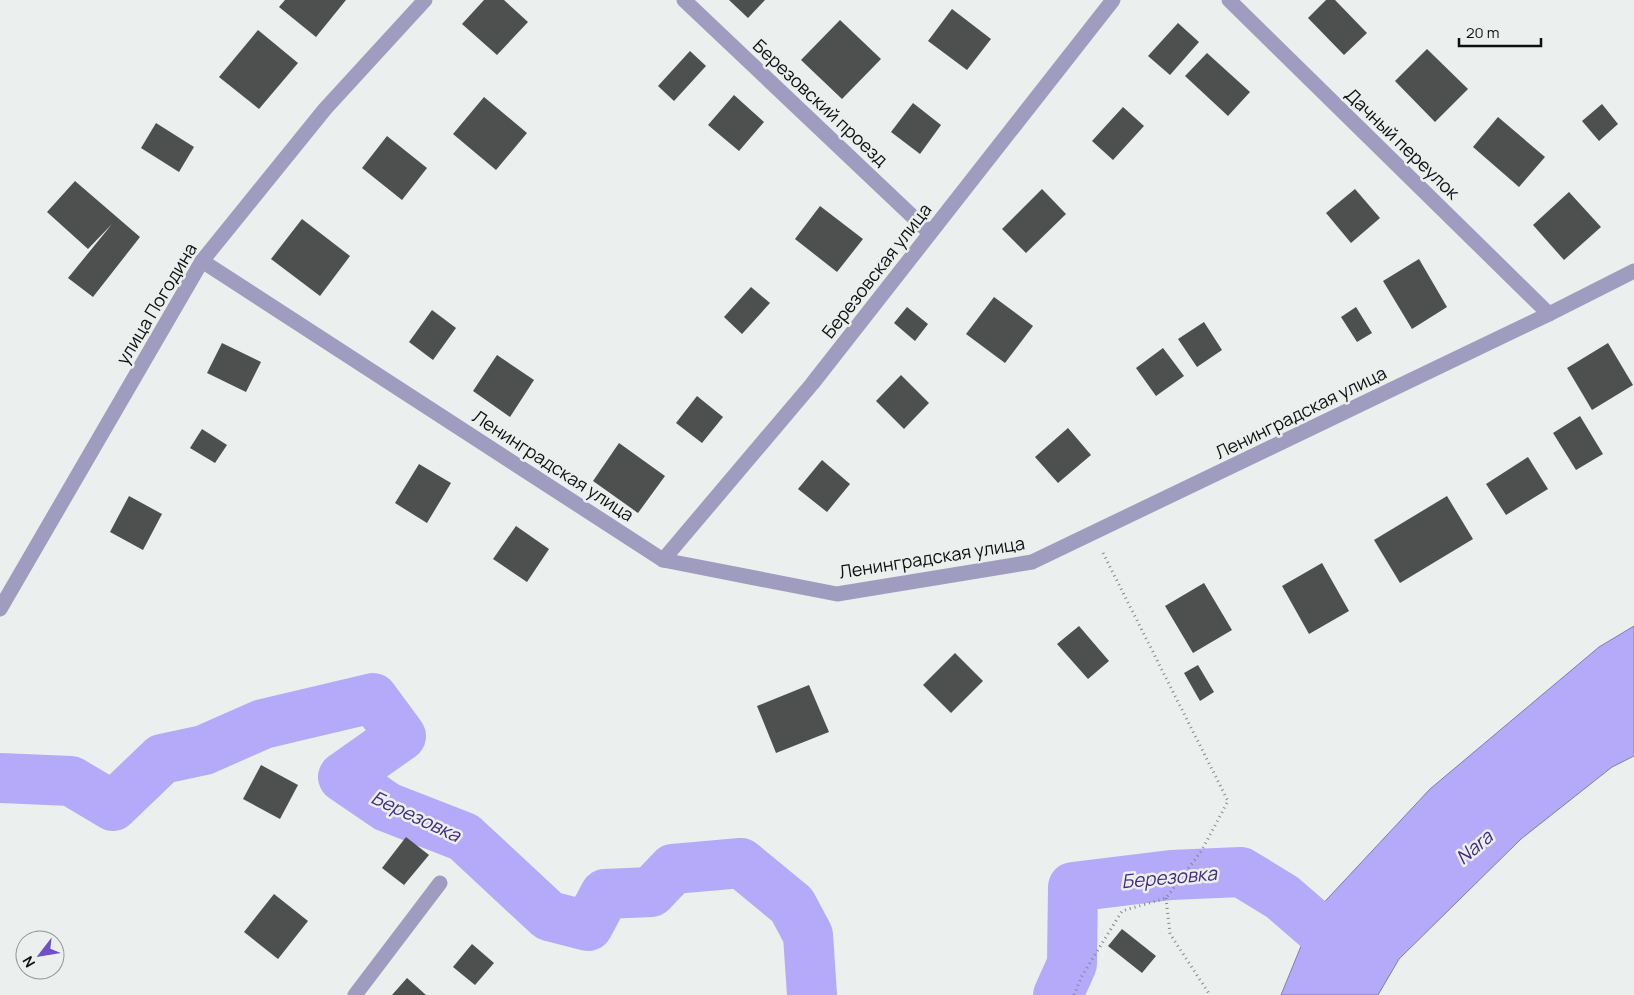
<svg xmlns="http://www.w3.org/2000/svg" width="1634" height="995" font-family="Manrope,sans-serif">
<rect width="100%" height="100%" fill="#ebefed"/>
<path fill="#b5a9f9" stroke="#837bb3" d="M1634,626V756L1612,767L1521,839L1399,959L1378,995H1281L1315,912L1430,789L1599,647Z"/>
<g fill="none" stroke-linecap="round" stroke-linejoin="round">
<g stroke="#b5a9f9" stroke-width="50">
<path d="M0,778L71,781L113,806L162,759L204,750L263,724L373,698L401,736L343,777L387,807L464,837L549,916L588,926L605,894L651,892L673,869L741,863L792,905L808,935L812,995"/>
<path d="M1058,995L1072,964L1073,887L1171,875L1241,872L1282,897L1348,954"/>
</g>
</g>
<g fill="#4d504f">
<path d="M285,0H346L316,37L279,7Z"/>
<path d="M484,0H504L528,22L497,55L462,24Z"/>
<path d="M729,0H765L748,18Z"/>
<path d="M1326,0H1335L1367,33L1344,55L1308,18Z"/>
<path d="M952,9L991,39L967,70L928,41Z"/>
<path d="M840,20L881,59L842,99L801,60Z"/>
<path d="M1178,23L1199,42L1170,75L1148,56Z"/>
<path d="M258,30L298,63L259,109L219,77Z"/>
<path d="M1427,49L1468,89L1435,122L1395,81Z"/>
<path d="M690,51L706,66L674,101L658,86Z"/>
<path d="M1207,53L1250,92L1228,116L1185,76Z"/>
<path d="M734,95L764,122L739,151L708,125Z"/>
<path d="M484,97L527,133L496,170L453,134Z"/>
<path d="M913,103L941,125L920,154L891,132Z"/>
<path d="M1602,104L1618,124L1599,141L1582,121Z"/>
<path d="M1123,107L1144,126L1113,160L1092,141Z"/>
<path d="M1498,117L1545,157L1519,187L1473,147Z"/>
<path d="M156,123L194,147L179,172L141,148Z"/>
<path d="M387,136L427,168L402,200L362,168Z"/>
<path d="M75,181L140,237L93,297L68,278L112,224L88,249L47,212Z"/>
<path d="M1042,189L1066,214L1026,253L1002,229Z"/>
<path d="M1355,189L1380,218L1351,243L1326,213Z"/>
<path d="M1569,192L1601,227L1564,260L1533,225Z"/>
<path d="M820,206L863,239L837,272L795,239Z"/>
<path d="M302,219L350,256L320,296L271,259Z"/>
<path d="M1419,259L1447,307L1412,329L1383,281Z"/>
<path d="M751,287L770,303L742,334L724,317Z"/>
<path d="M994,297L1033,326L1005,363L966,334Z"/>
<path d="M907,307L928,324L915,341L894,323Z"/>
<path d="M1356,307L1372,333L1357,342L1341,317Z"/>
<path d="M432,310L456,328L433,360L409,342Z"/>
<path d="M1204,322L1222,350L1197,367L1178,339Z"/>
<path d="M222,343L261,362L246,392L207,373Z"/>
<path d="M1608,343L1633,385L1592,410L1567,368Z"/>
<path d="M1163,348L1184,376L1156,396L1136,368Z"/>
<path d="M497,355L534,380L510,417L473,391Z"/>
<path d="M901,375L929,403L904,429L876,401Z"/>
<path d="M697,396L723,417L702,443L676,423Z"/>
<path d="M1580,416L1603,454L1576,470L1553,433Z"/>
<path d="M1068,428L1091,455L1058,483L1035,457Z"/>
<path d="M202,429L227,445L215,463L190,448Z"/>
<path d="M619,443L665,476L638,513L593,481Z"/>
<path d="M1528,457L1548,489L1506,515L1486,484Z"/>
<path d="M822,460L850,484L827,512L798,489Z"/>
<path d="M419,464L451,483L427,523L395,503Z"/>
<path d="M129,496L162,514L143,550L110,532Z"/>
<path d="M1447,496L1473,539L1400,583L1374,540Z"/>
<path d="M516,526L549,549L527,582L493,559Z"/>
<path d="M1322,563L1349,611L1309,634L1282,586Z"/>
<path d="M1204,583L1232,630L1193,653L1165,606Z"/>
<path d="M1079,626L1109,661L1088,679L1057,644Z"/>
<path d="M955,653L983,681L951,713L923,685Z"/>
<path d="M1198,665L1214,692L1200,701L1184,673Z"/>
<path d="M809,685L829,732L776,753L757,706Z"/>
<path d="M261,765L298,785L280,819L243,799Z"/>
<path d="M406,837L429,855L404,885L382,868Z"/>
<path d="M274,894L308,921L278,959L244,932Z"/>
<path d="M1122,929L1156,956L1142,973L1108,946Z"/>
<path d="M472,944L494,963L475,985L453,967Z"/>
<path d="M407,978L426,995H392Z"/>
</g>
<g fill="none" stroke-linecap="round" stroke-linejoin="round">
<g stroke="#858886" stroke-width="3" stroke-dasharray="1 4" stroke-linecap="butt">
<path d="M1166,898L1170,934L1210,995"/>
<path d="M1074,995L1082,976L1122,911L1166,898L1202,850L1228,801L1102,551"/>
</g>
<g stroke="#a09cc0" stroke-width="15">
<path d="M684,0L930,233"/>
<path d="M1229,0L1549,314"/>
<path d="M202,261L663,560L837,594L1032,562L1549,314L1634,271"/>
<path d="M663,560L812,384L1113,0"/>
<path d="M0,609L202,261L325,109L425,0"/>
<path d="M355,995L440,883"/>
</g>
</g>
<g text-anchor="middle" stroke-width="5" stroke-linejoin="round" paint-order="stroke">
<g font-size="18" fill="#0e100f" stroke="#ebefed">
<text transform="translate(820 103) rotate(43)" y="6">Березовский проезд</text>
<text transform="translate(1402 144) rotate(44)" y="6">Дачный переулок</text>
<text transform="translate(877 271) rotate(-52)" y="6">Березовская улица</text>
<text transform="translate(157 304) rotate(-59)" y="6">улица Погодина</text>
<text transform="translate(1301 413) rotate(-26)" y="6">Ленинградская улица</text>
<text transform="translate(553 466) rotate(33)" y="6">Ленинградская улица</text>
<text transform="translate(932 558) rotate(-9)" y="6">Ленинградская улица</text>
</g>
<g font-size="19" font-style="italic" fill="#442b86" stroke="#ebefed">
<text transform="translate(416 816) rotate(25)" y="7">Березовка</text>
<text transform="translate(1474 847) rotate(-40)" y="7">Nara</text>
<text transform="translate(1169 877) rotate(-5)" y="7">Березовка</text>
</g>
</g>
<g transform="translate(40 955) rotate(239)"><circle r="24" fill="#ebefed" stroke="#939694"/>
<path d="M0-4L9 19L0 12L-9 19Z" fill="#6f50c9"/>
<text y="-8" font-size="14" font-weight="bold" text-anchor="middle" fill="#0e100f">N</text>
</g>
<path d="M1459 38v8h82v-8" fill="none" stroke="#0e100f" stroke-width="2.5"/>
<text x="1466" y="38" font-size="15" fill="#0e100f" stroke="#ebefed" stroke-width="4" paint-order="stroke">20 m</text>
</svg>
